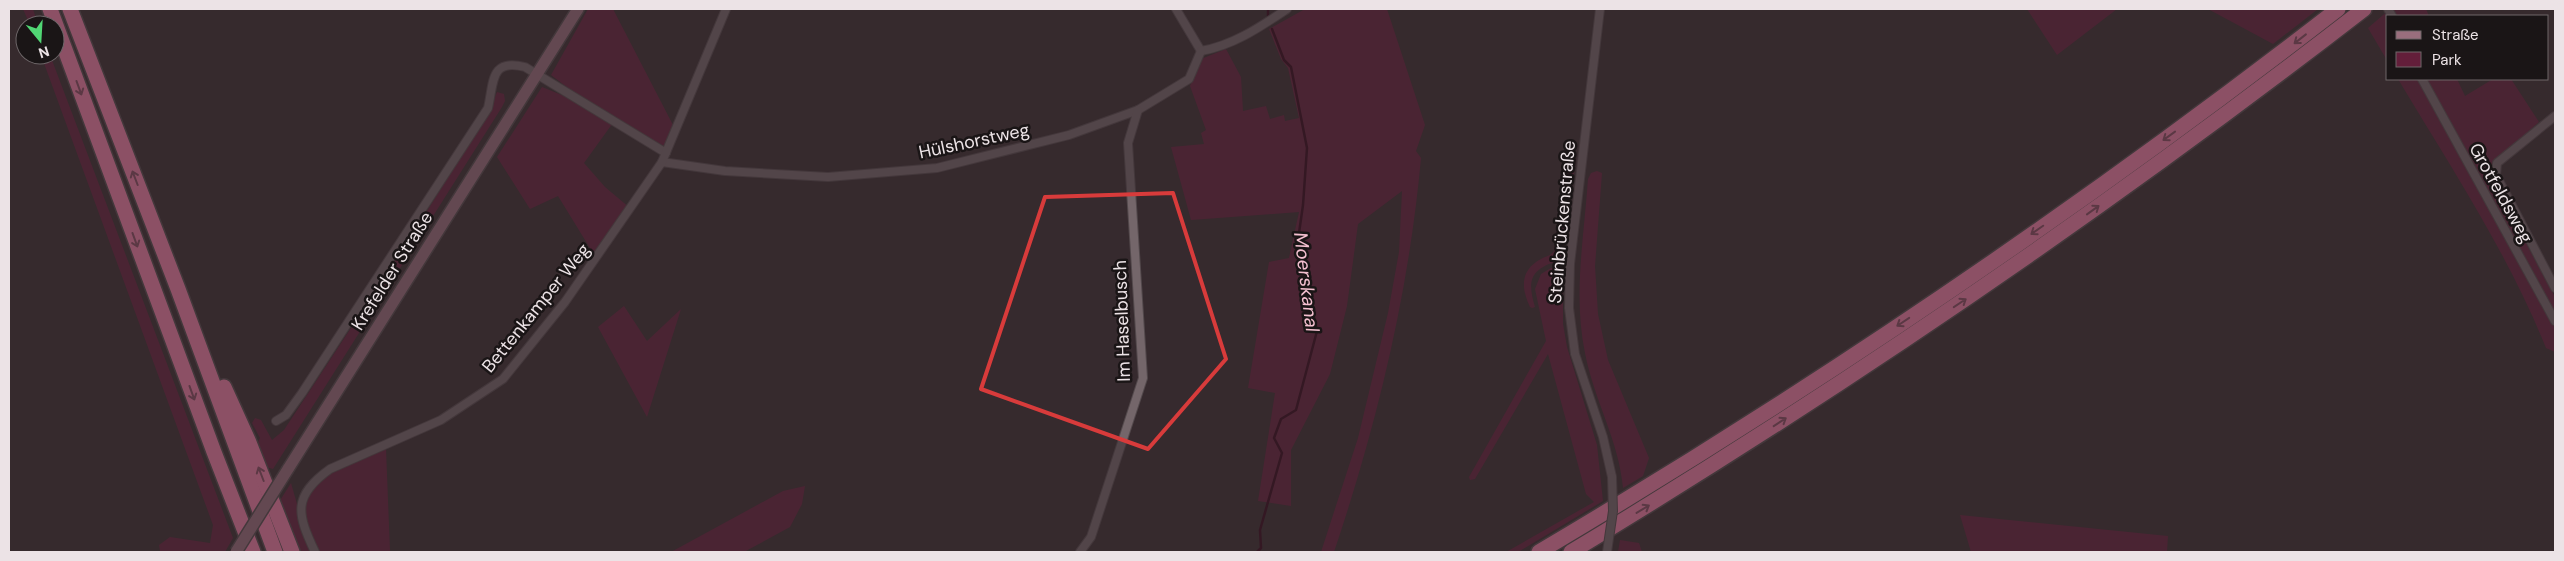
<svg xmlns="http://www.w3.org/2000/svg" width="2564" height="561" font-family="'DM Sans',sans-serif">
<rect width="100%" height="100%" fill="#362a2e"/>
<g fill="#631e3a">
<path d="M23,9H33L38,25H30Z"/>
<path d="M588,9H613L674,127L664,146L615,120L584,163L605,187L630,208L593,258L591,257L593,253L558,196L530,209L497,157L542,87L594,108L551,75Z"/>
<path d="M1305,9H1387L1425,125L1416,151L1421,158C1409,292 1377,424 1334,552H1321L1358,438L1388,313L1399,252L1402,191L1358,224L1347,306L1330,374L1291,450V506L1258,501L1275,393L1248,388L1269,262L1289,258L1299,212L1191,220L1171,147L1204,144L1201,133L1206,130L1190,86L1201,59L1226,49L1241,77L1243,111L1266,106L1270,119L1284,115L1285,121L1299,118L1288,68L1281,59L1269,29Z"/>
<path d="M2027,9H2117L2057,55Z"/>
<path d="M2208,9H2318L2273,44Z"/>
<path d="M2390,9H2426L2429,16H2388V62L2368,28Z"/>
<path d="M41,55H50L233,538L225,552L160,551L159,545L170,537L210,543L213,525Z"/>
<path d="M2398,79H2457L2465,96L2493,79H2511L2539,122L2490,166L2494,184L2555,297V352L2546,348C2508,253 2450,166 2398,79Z"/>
<path d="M497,92L504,94L505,101L502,107L273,469L266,467L257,444L260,438L252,423L255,418L261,420L272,440L284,430L410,238L489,112Z"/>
<path d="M1574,151L1576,159L1563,253L1558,261C1530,269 1527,281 1535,307L1532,308L1530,307C1521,288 1520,270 1541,259C1546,256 1551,256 1554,251L1567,156Z"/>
<path d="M1597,171L1602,173L1595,266L1598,314L1608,360L1649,458L1643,476L1623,488C1619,441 1594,400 1585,353C1573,295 1584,238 1588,179L1591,173Z"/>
<path d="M1551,268H1559L1563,274V324L1567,347L1597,445L1603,501L1518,552H1506L1594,502L1586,494L1548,354L1475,479L1470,480L1469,477L1546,341L1535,289L1541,274Z"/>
<path d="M624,306L647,341L681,309L647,417L598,327Z"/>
<path d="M386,449L390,551L318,552C314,543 308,534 306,524C294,477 354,462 386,449Z"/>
<path d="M291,483L297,504V517L311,552H299L279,502Z"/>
<path d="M805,486L802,504L790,527L744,552H671L783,491Z"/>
<path d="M1960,515L2168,536L2167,552H1971Z"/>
<path d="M1620,540L1639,543L1642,552H1618Z"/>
</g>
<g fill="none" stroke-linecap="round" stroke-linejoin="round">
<g stroke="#310418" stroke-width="2.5">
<path d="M1268,19V9"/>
<path d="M1257,552L1261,548L1260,530L1282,453L1274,438L1281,419L1296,410L1317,331L1298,240L1303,205L1307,148L1291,67L1284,60L1272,29"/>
</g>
<defs>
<g id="street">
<path d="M1176,9L1201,51C1234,45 1260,27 1287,9"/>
<path d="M1600,9L1570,264L1569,308L1575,354L1603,437L1612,477"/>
<path d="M2388,9L2392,16"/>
<path d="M2422,79L2555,321"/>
<path d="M2555,116L2497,163L2496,175L2555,288"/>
<path d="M662,162L725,171L828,177L937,168L1069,135L1138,110L1189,79L1201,51"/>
<path d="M276,421L286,415L302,393L488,108C494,82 490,58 525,67L666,153"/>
<path d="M315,552C297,514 292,496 330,469L441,420L503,379L565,302L662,162L726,9"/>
<path d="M1080,552L1091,537L1143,378L1128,143L1138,110"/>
</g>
<path id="secondary" d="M288,469L578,9"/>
<g id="highway">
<path d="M50,9L214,452L253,552"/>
<path d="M70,9L178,289L275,552"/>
<path d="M224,387L248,440L292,552"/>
<path d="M1539,552C1816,388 2084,206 2338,9"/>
<path d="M1571,552C1846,386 2111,205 2364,9"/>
</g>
</defs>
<use href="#street" stroke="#53494c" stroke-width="10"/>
<use href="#secondary" stroke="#53494c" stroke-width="14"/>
<use href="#highway" stroke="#53494c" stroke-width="18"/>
<use href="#street" stroke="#74666a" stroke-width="8"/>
<use href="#secondary" stroke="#9a6e7d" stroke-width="11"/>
<use href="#highway" stroke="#f47fa9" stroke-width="15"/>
<defs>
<path id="street-bridge" d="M1607,552L1613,511L1612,477"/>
<path id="secondary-bridge" d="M236,552L288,469"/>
</defs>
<use href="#street-bridge" stroke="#53494c" stroke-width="10" stroke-linecap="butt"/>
<use href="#secondary-bridge" stroke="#53494c" stroke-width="14" stroke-linecap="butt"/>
<use href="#street-bridge" stroke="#74666a" stroke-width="8"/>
<use href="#secondary-bridge" stroke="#9a6e7d" stroke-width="11"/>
</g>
<defs><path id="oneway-shaft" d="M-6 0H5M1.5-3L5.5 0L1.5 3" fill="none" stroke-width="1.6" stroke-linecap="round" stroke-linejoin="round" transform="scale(1.25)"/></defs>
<g stroke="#874a60">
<use href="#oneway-shaft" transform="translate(2300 39) rotate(142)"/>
<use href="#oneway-shaft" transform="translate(79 88) rotate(70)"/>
<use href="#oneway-shaft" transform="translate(2169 136) rotate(144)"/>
<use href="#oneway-shaft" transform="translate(135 178) rotate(-111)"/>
<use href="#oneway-shaft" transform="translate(2093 210) rotate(-36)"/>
<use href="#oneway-shaft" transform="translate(2037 230) rotate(145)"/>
<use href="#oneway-shaft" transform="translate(135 240) rotate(70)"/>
<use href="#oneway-shaft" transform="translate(1960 303) rotate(-34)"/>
<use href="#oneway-shaft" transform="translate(1903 322) rotate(146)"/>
<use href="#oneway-shaft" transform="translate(192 393) rotate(70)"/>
<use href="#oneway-shaft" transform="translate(1780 422) rotate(-33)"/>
<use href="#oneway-shaft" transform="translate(261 474) rotate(-111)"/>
<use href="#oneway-shaft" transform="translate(1643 509) rotate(-31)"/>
</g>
<path d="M0 0H2564V561H0ZM1173,193L1226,359L1148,449L981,389L1045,197Z" fill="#362a2e" fill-opacity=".55" fill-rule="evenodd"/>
<path fill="none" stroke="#d83b3b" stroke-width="4" stroke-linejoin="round" d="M1173,193L1226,359L1148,449L981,389L1045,197Z"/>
<g text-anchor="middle" stroke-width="5" stroke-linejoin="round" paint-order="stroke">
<g font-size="18" fill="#ece3e6" stroke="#1a1516">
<text transform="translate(974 141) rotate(-12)" y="6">Hülshorstweg</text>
<text transform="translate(2501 193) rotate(61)" y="6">Grotfeldsweg</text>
<text transform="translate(1562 222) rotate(-85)" y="6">Steinbrückenstraße</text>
<text transform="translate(392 271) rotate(-58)" y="6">Krefelder Straße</text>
<text transform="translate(536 308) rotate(-51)" y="6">Bettenkamper Weg</text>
<text transform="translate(1122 321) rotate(-92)" y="6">Im Haselbusch</text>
</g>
<g font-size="19" font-style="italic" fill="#f4c0d0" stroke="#1a1516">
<text transform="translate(1307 282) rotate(83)" y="7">Moerskanal</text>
</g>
</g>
<rect width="2564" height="561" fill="none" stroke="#ece3e6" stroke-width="20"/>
<rect x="2386" y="15" width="162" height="65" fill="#1a1516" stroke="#6e6769"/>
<rect x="2396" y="31" width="25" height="8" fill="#9a6e7d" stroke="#6e6769"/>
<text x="2432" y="40" font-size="15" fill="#ece3e6">Straße</text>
<rect x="2396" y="52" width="25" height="15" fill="#631e3a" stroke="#6e6769"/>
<text x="2432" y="65" font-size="15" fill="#ece3e6">Park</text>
<g transform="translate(40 40) rotate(162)"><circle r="24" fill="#1a1516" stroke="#6e6769"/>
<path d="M0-4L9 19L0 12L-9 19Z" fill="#51d674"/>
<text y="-8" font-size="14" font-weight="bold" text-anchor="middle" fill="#ece3e6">N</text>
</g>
</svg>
